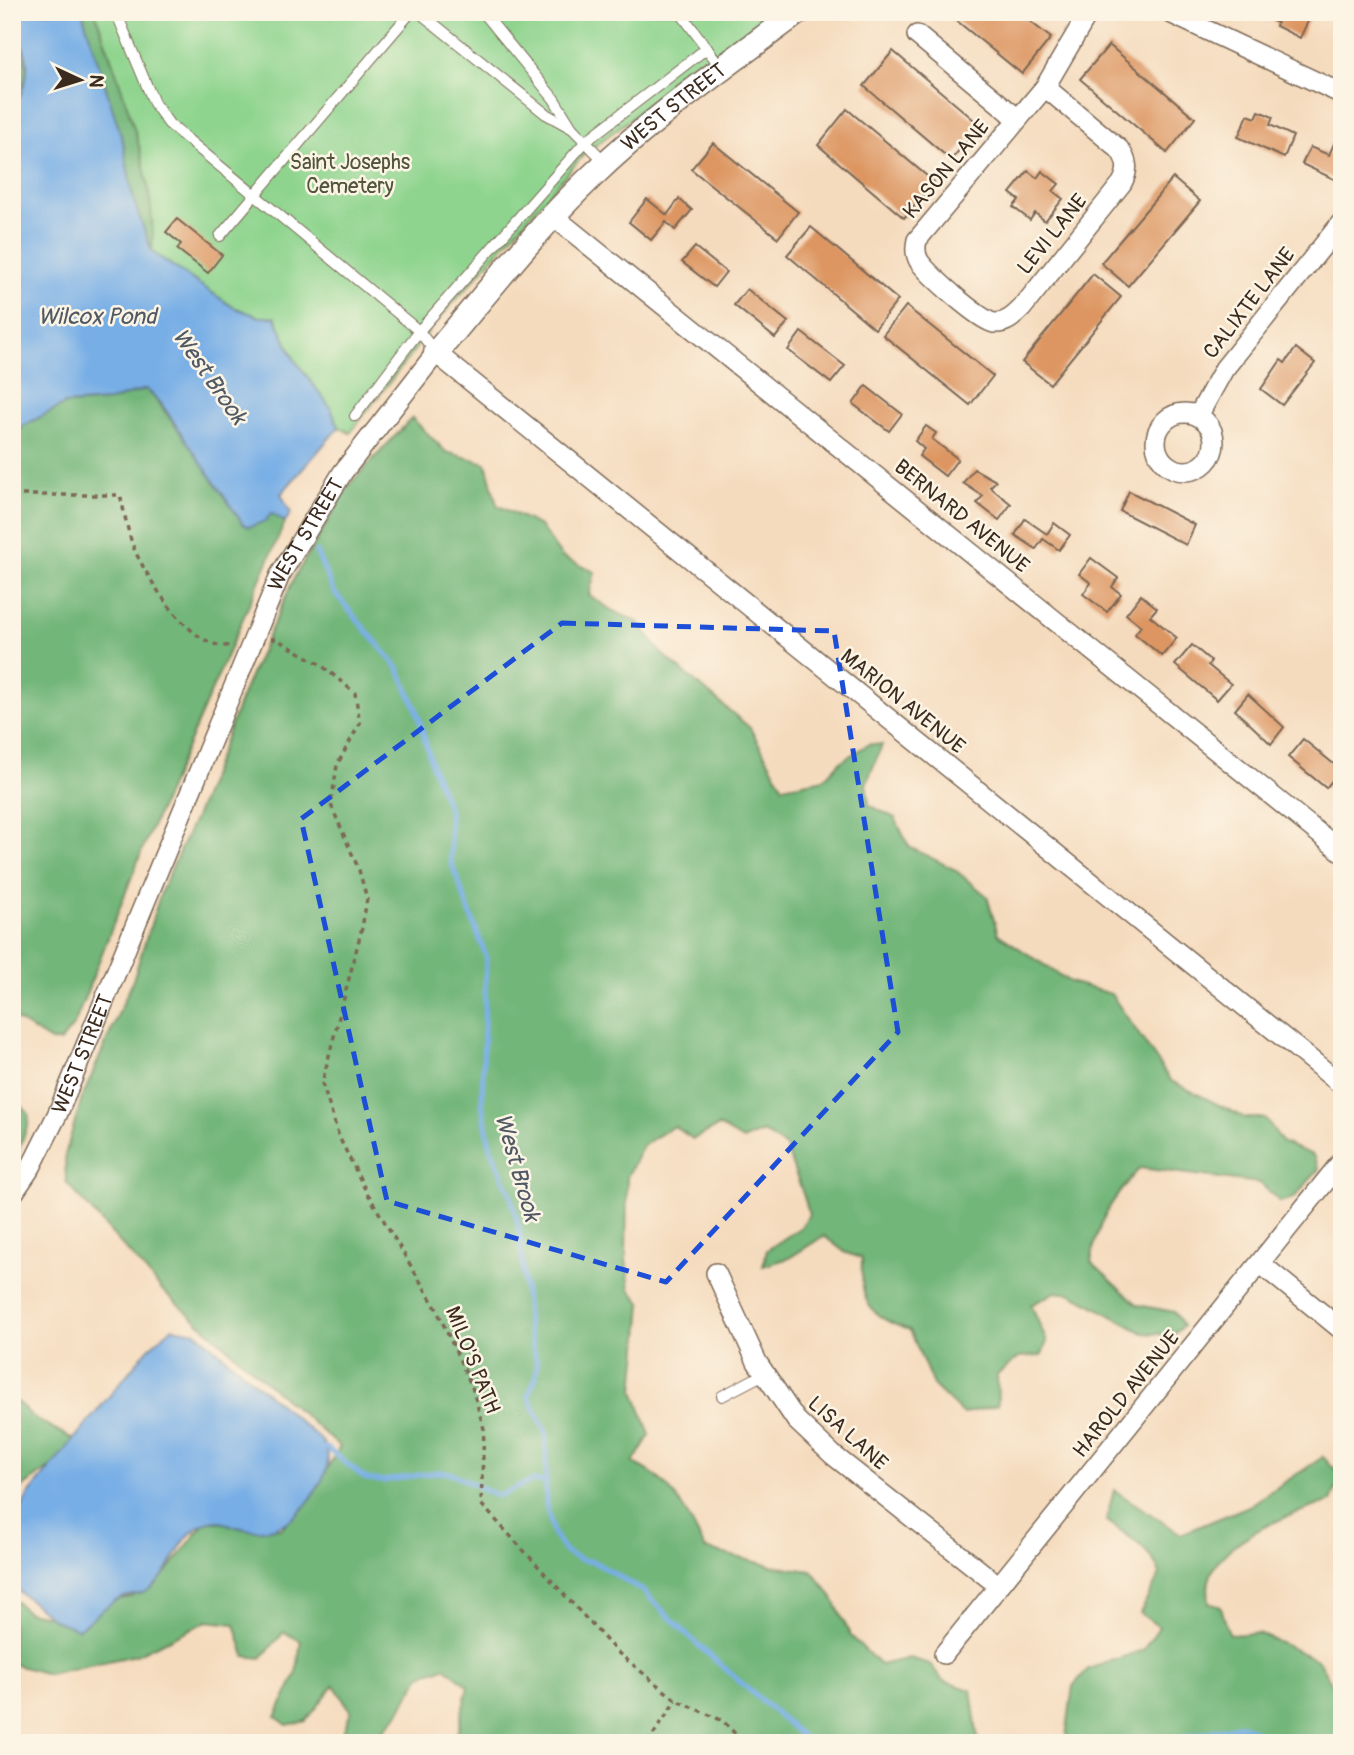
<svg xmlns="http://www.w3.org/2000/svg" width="1354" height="1755" font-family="Pangolin,sans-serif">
<rect width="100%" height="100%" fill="#fcf5e5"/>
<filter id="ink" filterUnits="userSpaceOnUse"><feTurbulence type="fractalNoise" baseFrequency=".0143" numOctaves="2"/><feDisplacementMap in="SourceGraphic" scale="14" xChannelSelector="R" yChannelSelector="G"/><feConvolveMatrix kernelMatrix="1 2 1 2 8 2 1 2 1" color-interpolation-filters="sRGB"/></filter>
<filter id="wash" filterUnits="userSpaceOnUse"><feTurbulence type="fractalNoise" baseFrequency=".00686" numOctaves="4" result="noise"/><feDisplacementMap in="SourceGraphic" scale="28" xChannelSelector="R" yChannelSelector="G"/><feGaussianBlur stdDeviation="1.57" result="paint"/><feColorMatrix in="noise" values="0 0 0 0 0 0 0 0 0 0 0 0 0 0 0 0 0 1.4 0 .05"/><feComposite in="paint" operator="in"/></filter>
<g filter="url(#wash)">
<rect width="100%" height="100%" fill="#f5dbbe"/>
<path fill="#8ed48e" stroke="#647f56" stroke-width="2" d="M82,12H773L585,153L432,327L350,433L339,427L330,407L294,359L275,317L260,318L233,307L152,252Z"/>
<g fill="#72b679" stroke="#56704c" stroke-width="2">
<path d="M82,12H95C119,83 158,177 152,252L133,199L123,142Z"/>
<path d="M12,28C34,64 28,78 12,115Z"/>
<path d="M146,389C155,393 235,509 249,527L271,513L285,522L145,843L74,1025L60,1042L51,1041L12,1017V443L23,426L65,404L109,401Z"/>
<path d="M412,418L446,452L486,463L497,505L540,526L562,557L595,572L589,595L613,611L638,622L661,653L750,728L783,787L824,779L840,762L869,744L882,745L866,784L869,805L895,818L909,847L954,869L987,896L998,934L1070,982L1111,994L1171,1081L1245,1118H1265L1283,1143L1313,1155L1319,1169L1294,1198L1280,1202L1260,1183L1140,1168C1111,1200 1098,1219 1091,1262L1138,1305L1174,1312L1183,1326L1173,1335L1143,1333L1072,1294L1055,1292L1031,1305L1047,1342L1041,1356L1019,1357L997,1375L998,1405L963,1414L933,1385L910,1330C868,1317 860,1302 862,1258L846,1253L824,1236L789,1258L763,1266L767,1250L801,1227L809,1215C804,1190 793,1171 786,1147L763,1132L743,1140L719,1126L693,1139L674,1126L643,1145L627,1177L626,1260L630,1289L642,1304L634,1391L650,1435L633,1463C671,1478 688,1514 705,1549L772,1566L812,1571L832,1596L850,1635L880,1665L910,1658L930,1664L943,1681L971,1690L978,1740L998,1743H455L468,1686L445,1667L421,1675L398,1714L372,1743H339L351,1711L334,1685L306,1721L287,1725L276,1717L296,1674L301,1641L284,1632L261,1658L245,1656L235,1624L207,1621L136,1655L48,1674L12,1664V1598L27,1612L72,1620L100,1603L132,1597L166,1573L206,1521L281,1529L321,1479L340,1447L163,1291L66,1182L65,1155L82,1098L133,980L162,889L197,813L245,688L294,578L350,484Z"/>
<path d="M13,1103L22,1106L29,1114L28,1125L12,1167Z"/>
<path d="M12,1397L34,1418L73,1439L67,1455L12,1495V1429L15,1422L12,1419Z"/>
<path d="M1323,1457L1342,1476L1331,1501C1294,1513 1218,1538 1209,1581C1207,1588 1209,1597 1209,1603L1221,1607L1229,1635L1258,1633L1318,1660L1342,1701V1743H1065L1073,1686L1088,1669L1143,1650L1159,1627L1140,1613L1160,1574C1152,1549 1126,1535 1106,1520L1114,1490L1181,1534L1249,1506Z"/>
</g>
<g fill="#77aee6" stroke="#596c82" stroke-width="2">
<path d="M12,12H82L123,142L133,199L152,252L233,307L260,317H275L294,359L330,407L339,427L281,494L291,513L285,522L271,513L266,521L249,527L243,524L160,402L146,389L109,401L65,404L23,426L12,443V115C21,94 33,72 24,49C19,35 12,28 12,12Z"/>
<path d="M172,1328L196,1332L320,1439C329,1449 330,1461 325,1474C307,1511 281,1542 234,1526C223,1523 216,1518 204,1524C179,1535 174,1568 155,1585C141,1598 136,1592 121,1598C104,1605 93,1620 78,1629L54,1620L16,1589L12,1577L16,1551L14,1522L29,1494L148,1349Z"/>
</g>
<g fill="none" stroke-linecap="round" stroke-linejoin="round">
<g stroke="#77aee6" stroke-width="5">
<path d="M316,552L334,592L398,668L416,708L432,766L449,810L451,862L486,956L482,1104L490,1146L511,1196L520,1234L528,1328L537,1363L536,1377L528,1396L546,1432V1504L553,1533L565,1552L581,1560L594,1562L642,1590L698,1645L810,1743"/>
<path d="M323,1449L327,1448L366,1479L383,1481L438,1472L451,1473L498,1496L532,1481L546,1482"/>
<path d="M1176,1743L1180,1738L1243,1725L1278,1743"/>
</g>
</g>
<g id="blocks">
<g fill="#dd9662">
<path d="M946,12H1018L1051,38L1022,74Z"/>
<path d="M1268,12H1301L1310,17L1300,38L1276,26L1277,23L1265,17Z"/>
<path d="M1109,45L1195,118L1167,153L1080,79Z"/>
<path d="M893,51L980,125L951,160L864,86Z"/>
<path d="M847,109L934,182L904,218L818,145Z"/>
<path d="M1259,111L1273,117L1270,125L1293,136L1284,158L1238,137L1248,115L1256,118Z"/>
<path d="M1336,139L1342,142V183L1302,164L1310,147L1329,155Z"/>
<path d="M713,143L798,212L778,238L691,169Z"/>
<path d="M1028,171L1037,178L1042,171L1059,184L1053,191L1063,199L1045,221L1035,213L1030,220L1013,207L1019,200L1010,193Z"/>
<path d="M1173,178L1200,201L1128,286L1101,263Z"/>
<path d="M647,199L667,215L679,199L692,210L675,230L666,222L651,240L629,222Z"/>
<path d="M177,219L222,255L208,273L177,249L181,244L166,232Z"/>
<path d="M811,227L898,300L875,329L787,255Z"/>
<path d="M695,247L726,272L714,287L682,262Z"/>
<path d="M1093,274L1121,297L1050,384L1022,362Z"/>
<path d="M747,289L788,322L775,338L734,305Z"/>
<path d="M906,306L993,376L970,405L883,335Z"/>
<path d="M801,332L845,366L831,383L788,350Z"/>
<path d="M1296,348L1315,363L1282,405L1261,389L1281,360L1285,363Z"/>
<path d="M866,386L902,414L889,431L853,404Z"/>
<path d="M926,426L936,433L932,439L958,459L945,476L919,456L924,449L915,441Z"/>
<path d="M974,469L996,481L990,487L1011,504L999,520L977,503L983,496L963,483Z"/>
<path d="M1129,491L1195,525L1186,545L1120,511Z"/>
<path d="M1025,519L1047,534L1054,523L1070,535L1059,550L1043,539L1036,549L1015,535Z"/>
<path d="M1091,558L1118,578L1112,587L1121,594L1107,612L1083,594L1091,583L1079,574Z"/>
<path d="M1141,595L1157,608L1150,616L1177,638L1162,656L1135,634L1141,626L1126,614Z"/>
<path d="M1192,645L1211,661L1208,665L1231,684L1217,700L1175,665Z"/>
<path d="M1248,694L1284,727L1271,744L1235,710Z"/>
<path d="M1303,739L1341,770L1326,788L1288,757Z"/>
</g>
</g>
</g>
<g filter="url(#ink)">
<use href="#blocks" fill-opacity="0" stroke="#7c6856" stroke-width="2"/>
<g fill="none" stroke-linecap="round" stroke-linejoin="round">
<defs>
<g id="service">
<path d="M116,12L154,103L169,124L419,331L435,352"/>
<path d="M419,12L546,114L573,129L606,163"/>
<path d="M483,12L554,99L572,128"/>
<path d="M680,12L722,69"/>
<path d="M220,236L411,12"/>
<path d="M355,416L419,331L586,141L707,48"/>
<path d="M722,1396L764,1374"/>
</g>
<g id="minor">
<path d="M1168,12L1342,94"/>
<path d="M917,35L1018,119"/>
<path d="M1045,87L1119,149C1128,161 1129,170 1122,183L1022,308C1014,316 1006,324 994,323C980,321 928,274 919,261C915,254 915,248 917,240L1045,87L1089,12"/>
<path d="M553,216L1342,852"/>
<circle cx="1185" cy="442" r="29"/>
<path d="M1198,416L1224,369L1342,222"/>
<path id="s1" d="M12,1195L31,1167L58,1113L280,575L343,472L436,353L1342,1085"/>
<path d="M1261,1264L1342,1330"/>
<path d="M716,1273L757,1362L796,1420L833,1455L999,1586"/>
<path d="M944,1654L1342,1161"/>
</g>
<g id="tertiary">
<path id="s2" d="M436,353C486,294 534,232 590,178C654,116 727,65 798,12"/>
</g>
</defs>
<use href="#service" stroke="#7c6856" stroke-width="12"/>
<use href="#minor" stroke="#7c6856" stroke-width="22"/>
<use href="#tertiary" stroke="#7c6856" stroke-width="27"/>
<g stroke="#7c6856" stroke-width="3.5" stroke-dasharray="5 5" stroke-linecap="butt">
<path d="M12,495H120C125,514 128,536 136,553C150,582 194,655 233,645"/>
<path d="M271,639H276L320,664L355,693L360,723L337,765L331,805L359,870L367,899L362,928L322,1083L339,1137L365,1189L436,1308L472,1387L484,1429L481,1504L616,1651L676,1700L723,1721L744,1743"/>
<path d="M648,1743L676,1700"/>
</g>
<use href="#service" stroke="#fff" stroke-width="10"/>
<use href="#minor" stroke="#fff" stroke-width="19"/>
<use href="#tertiary" stroke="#fff" stroke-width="24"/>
</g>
</g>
<path fill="none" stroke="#1d4ed8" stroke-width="5" stroke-dasharray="14 9" stroke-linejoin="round" d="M562,623L834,631L898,1032L666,1282L387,1201L301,819Z"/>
<g text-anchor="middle" stroke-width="5" stroke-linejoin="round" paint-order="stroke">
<g font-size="21" fill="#3b2a1e" stroke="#fcf5e5">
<text dy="7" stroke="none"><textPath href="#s2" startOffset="343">WEST STREET</textPath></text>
<text transform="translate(946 169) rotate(-50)" y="7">KASON LANE</text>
<text transform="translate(1052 234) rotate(-51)" y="7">LEVI LANE</text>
<text transform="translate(1249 303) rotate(-52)" y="7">CALIXTE LANE</text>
<text transform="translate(962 516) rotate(39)" y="7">BERNARD AVENUE</text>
<text dy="7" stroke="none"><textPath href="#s1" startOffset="724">WEST STREET</textPath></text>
<text transform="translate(903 701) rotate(39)" y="7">MARION AVENUE</text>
<text dy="7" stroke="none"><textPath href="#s1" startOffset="158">WEST STREET</textPath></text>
<text transform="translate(473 1360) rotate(68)" y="7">MILO'S PATH</text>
<text transform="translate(1126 1394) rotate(-51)" y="7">HAROLD AVENUE</text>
<text transform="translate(848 1433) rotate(42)" y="7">LISA LANE</text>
</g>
<g font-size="21" fill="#50543a" stroke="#fcf5e5">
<text x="350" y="169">Saint Josephs<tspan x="350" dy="24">Cemetery</tspan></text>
</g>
<g font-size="23" font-style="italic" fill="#505864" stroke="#fcf5e5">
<text x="97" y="324">Wilcox Pond</text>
<text transform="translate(210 376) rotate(55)" y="8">West Brook</text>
<text transform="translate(518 1167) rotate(74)" y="8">West Brook</text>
</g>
</g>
<rect width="1354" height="1755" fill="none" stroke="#fcf5e5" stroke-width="42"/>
<g transform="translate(80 80) rotate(94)" stroke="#fcf5e5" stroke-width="5" paint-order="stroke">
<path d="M0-5L12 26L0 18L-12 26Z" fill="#3b2a1e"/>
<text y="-10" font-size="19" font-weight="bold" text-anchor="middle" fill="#3b2a1e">N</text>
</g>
</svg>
